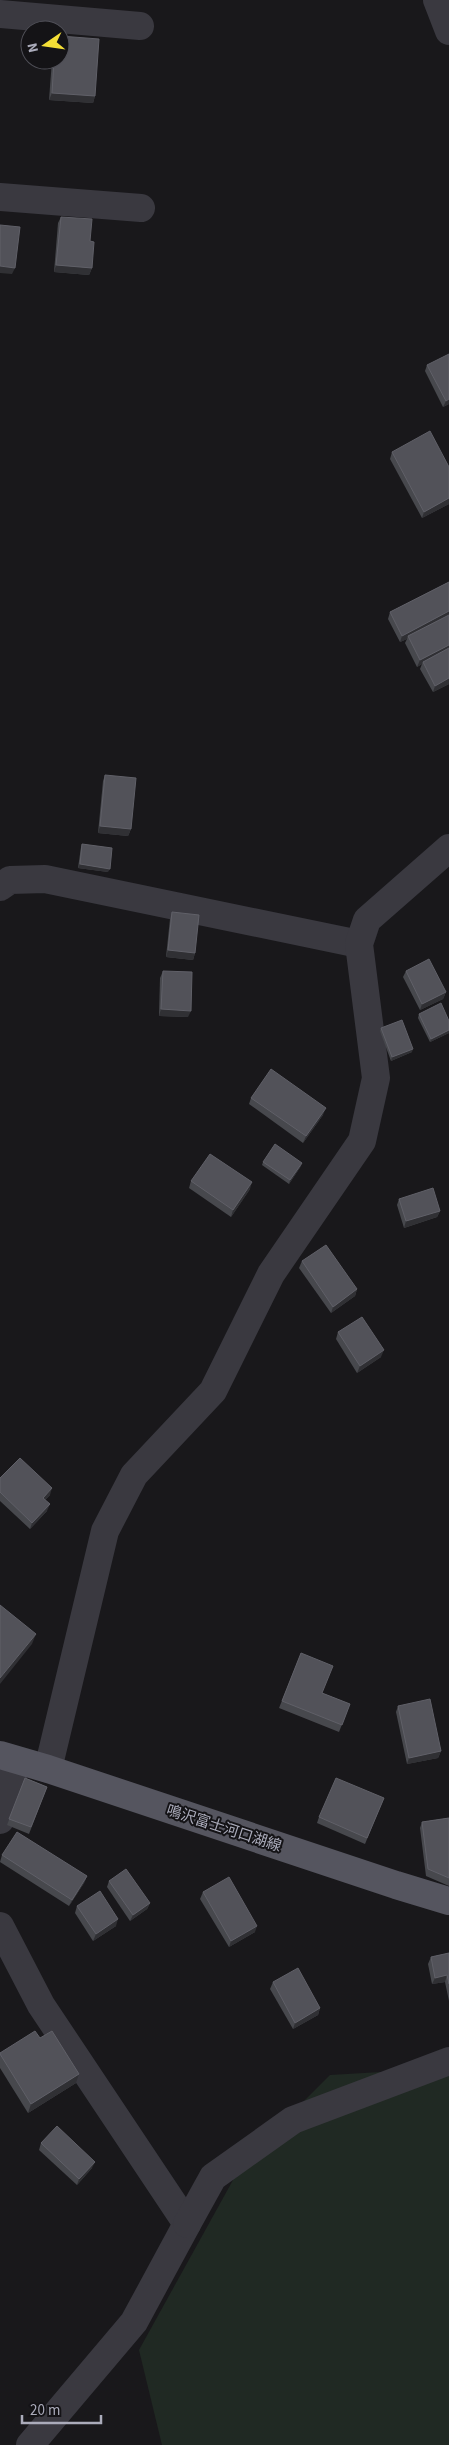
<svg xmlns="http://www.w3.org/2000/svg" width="449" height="2445" font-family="'Source Sans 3','Noto Sans JP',sans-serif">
<rect width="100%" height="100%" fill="#19181b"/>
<path fill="#202923" d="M449,2068V2445H162L139,2350L243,2162L330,2075Z"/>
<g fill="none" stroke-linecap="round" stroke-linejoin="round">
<g stroke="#3a3940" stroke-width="28">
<path d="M437,0L449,31"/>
<path d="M0,14L140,26"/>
<path d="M0,197L141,208"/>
<path d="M0,887L10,880L45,879L359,944"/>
<path d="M48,1769L105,1531L134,1475L213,1391L271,1274L362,1141L376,1078L359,944L367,920L449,848"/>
<path d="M0,1820L17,1761"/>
<path d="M0,1926L41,2005L187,2224L134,2322L30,2445"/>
<path d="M187,2224L213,2177L293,2120L449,2061"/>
</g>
<path stroke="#55555f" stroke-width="28" d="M0,1755L48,1769L396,1885L449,1901"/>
</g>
<g fill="#47484d">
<path d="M52,60H60L95,96L93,103L49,100Z"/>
<path d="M61,217L90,241L92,268L89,275L54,272L58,223Z"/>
<path d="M427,365L449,404L443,407L425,371Z"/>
<path d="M392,452L449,467V504L422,518L390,459Z"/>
<path d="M449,582V684L433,692L420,669L422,664L417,667L405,643L407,639L400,642L388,619L390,612Z"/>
<path d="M105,775L131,829L128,836L98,833L103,781Z"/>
<path d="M82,844L108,872L78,868L81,847Z"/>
<path d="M172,912L195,953L193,960L166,957L170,919Z"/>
<path d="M163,971L188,1017L159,1016L160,978Z"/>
<path d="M406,971L446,992L443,999L420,1010L403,977Z"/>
<path d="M419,1014L449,1021V1033L430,1042L418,1018Z"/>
<path d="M381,1028L412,1052L391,1061L380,1031Z"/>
<path d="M251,1098L323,1115L303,1143L249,1104Z"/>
<path d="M263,1162L301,1166L289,1184L262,1165Z"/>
<path d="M191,1181L250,1189L231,1217L189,1188Z"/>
<path d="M399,1199L440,1211L437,1217L404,1228L397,1205Z"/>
<path d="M302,1261L357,1289L355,1296L331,1313L299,1268Z"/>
<path d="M338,1332L381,1357L357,1373L336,1339Z"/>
<path d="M0,1478L50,1495L45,1500L47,1511L30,1529L0,1501Z"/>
<path d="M301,1653L322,1693L350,1704L339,1732L279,1708Z"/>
<path d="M398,1706L441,1751L438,1758L407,1764L396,1712Z"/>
<path d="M25,1778L47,1787L29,1834L7,1825Z"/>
<path d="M384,1798L365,1844L317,1823L319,1817Z"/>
<path d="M449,1818V1886L426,1876L420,1828L422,1822Z"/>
<path d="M2,1855L87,1876L84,1883L69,1906L0,1862Z"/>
<path d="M109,1881L150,1903L147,1909L130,1921L107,1887Z"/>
<path d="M203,1892L255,1932L229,1947L200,1899Z"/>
<path d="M77,1906L116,1926L93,1941L75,1913Z"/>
<path d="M449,1953V2001L445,1982L432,1984L428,1964L431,1957Z"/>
<path d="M273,1982L320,2008L318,2015L293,2029L270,1989Z"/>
<path d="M40,2038L76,2083L28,2113L0,2068V2053Z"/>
<path d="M41,2143L92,2168L77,2185L39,2150Z"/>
</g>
<g fill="#303034">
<path d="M52,93L95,96L93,103L49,100Z"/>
<path d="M56,265L92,268L89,275L54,272Z"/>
<path d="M0,266L15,268L12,274L0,273Z"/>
<path d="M449,399V404L443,407L446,401Z"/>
<path d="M449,498V504L422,518L424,512Z"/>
<path d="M449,611V617L408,636L407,639L400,642L402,636Z"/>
<path d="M449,645V650L423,662L422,664L417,667L420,660Z"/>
<path d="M449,678V684L433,692L435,686Z"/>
<path d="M100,826L131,829L128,836L98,833Z"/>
<path d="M80,864L110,869L108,872L78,868Z"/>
<path d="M168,950L195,953L193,960L166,957Z"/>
<path d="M446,992L443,999L420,1010L422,1004Z"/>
<path d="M161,1009L191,1011L188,1017L159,1016Z"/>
<path d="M449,1030V1033L430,1042L431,1039Z"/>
<path d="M413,1049L412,1052L391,1061L392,1057Z"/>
<path d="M326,1108L323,1115L303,1143L306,1136Z"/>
<path d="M302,1163L301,1166L289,1184L290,1180Z"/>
<path d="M252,1182L250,1189L231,1217L233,1210Z"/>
<path d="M440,1211L437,1217L404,1228L406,1221Z"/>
<path d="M357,1289L355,1296L331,1313L333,1307Z"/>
<path d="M384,1350L381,1357L357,1373L360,1366Z"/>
<path d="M52,1488L50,1495L40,1505L43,1498Z"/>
<path d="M50,1504L47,1511L30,1529L32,1523Z"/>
<path d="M36,1634L32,1644L0,1684V1678Z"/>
<path d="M441,1751L438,1758L407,1764L409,1758Z"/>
<path d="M87,1876L84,1883L69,1906L72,1900Z"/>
<path d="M150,1903L147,1909L130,1921L133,1915Z"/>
<path d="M118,1919L116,1926L93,1941L96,1934Z"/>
<path d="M257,1926L255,1932L229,1947L231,1941Z"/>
<path d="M447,1975L445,1982L432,1984L435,1978Z"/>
<path d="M320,2008L318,2015L293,2029L295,2023Z"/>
<path d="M79,2074L76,2083L28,2113L31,2104Z"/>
<path d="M95,2162L92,2168L77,2185L79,2179Z"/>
</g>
<g fill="#525259" stroke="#606068">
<path d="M60,36L99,39L95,96L52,93L54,60H60Z"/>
<path d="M61,217L92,219L90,241L94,242L92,268L56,265Z"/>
<path d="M0,225L20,227L15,268L0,266Z"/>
<path d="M449,354V399L446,401L427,365Z"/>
<path d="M430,431L449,467V498L424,512L392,452Z"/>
<path d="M449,582V611L402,636L390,612Z"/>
<path d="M449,615V645L420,660L408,636Z"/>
<path d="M449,648V678L435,686L423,662Z"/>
<path d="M105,775L136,778L131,829L100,826Z"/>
<path d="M82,844L112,848L110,869L80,864Z"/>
<path d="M172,912L199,915L195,953L168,950Z"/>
<path d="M429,959L446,992L422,1004L406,971Z"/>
<path d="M163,971L192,972L191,1011L161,1009Z"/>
<path d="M441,1003L449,1021V1030L431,1039L419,1014Z"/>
<path d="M402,1020L413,1049L392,1057L381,1028Z"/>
<path d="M271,1069L326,1108L306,1136L251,1098Z"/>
<path d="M275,1144L302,1163L290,1180L263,1162Z"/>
<path d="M210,1154L252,1182L233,1210L191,1181Z"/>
<path d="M433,1188L440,1211L406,1221L399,1199Z"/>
<path d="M326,1245L357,1289L333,1307L302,1261Z"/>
<path d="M362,1317L384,1350L360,1366L338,1332Z"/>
<path d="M20,1458L52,1488L43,1498L50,1504L32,1523L0,1492V1478Z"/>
<path d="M0,1605L36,1634L0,1678Z"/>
<path d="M301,1653L333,1666L322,1693L350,1704L342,1725L282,1701Z"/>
<path d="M430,1699L441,1751L409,1758L398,1706Z"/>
<path d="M25,1778L47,1787L31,1827L9,1819Z"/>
<path d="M336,1778L384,1798L367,1838L319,1817Z"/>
<path d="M449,1818V1878L428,1869L422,1822Z"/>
<path d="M17,1832L87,1876L72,1900L2,1855Z"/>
<path d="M126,1869L150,1903L133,1915L109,1881Z"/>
<path d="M229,1877L257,1926L231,1941L203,1892Z"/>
<path d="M100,1891L118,1919L96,1934L77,1906Z"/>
<path d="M449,1953V1984L447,1975L435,1978L431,1957Z"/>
<path d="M298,1968L320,2008L295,2023L273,1982Z"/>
<path d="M35,2031L40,2038L52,2031L79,2074L31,2104L0,2054V2053Z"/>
<path d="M57,2126L95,2162L79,2179L41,2143Z"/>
</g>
<g text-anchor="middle" stroke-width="4" stroke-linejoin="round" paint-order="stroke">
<g font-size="15" fill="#abacbb" stroke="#141316">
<text transform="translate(224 1828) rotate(18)" y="5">鳴沢富士河口湖線</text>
</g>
</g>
<g transform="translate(45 45) rotate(257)"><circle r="24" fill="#141316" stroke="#505058"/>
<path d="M0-4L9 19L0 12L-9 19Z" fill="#f5df36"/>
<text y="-8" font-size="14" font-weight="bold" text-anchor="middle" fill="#abacbb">N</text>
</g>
<path d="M22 2415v8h79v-8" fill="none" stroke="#abacbb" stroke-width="2.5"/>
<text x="30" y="2415" font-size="15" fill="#abacbb" stroke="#141316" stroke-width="4" paint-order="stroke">20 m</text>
</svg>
